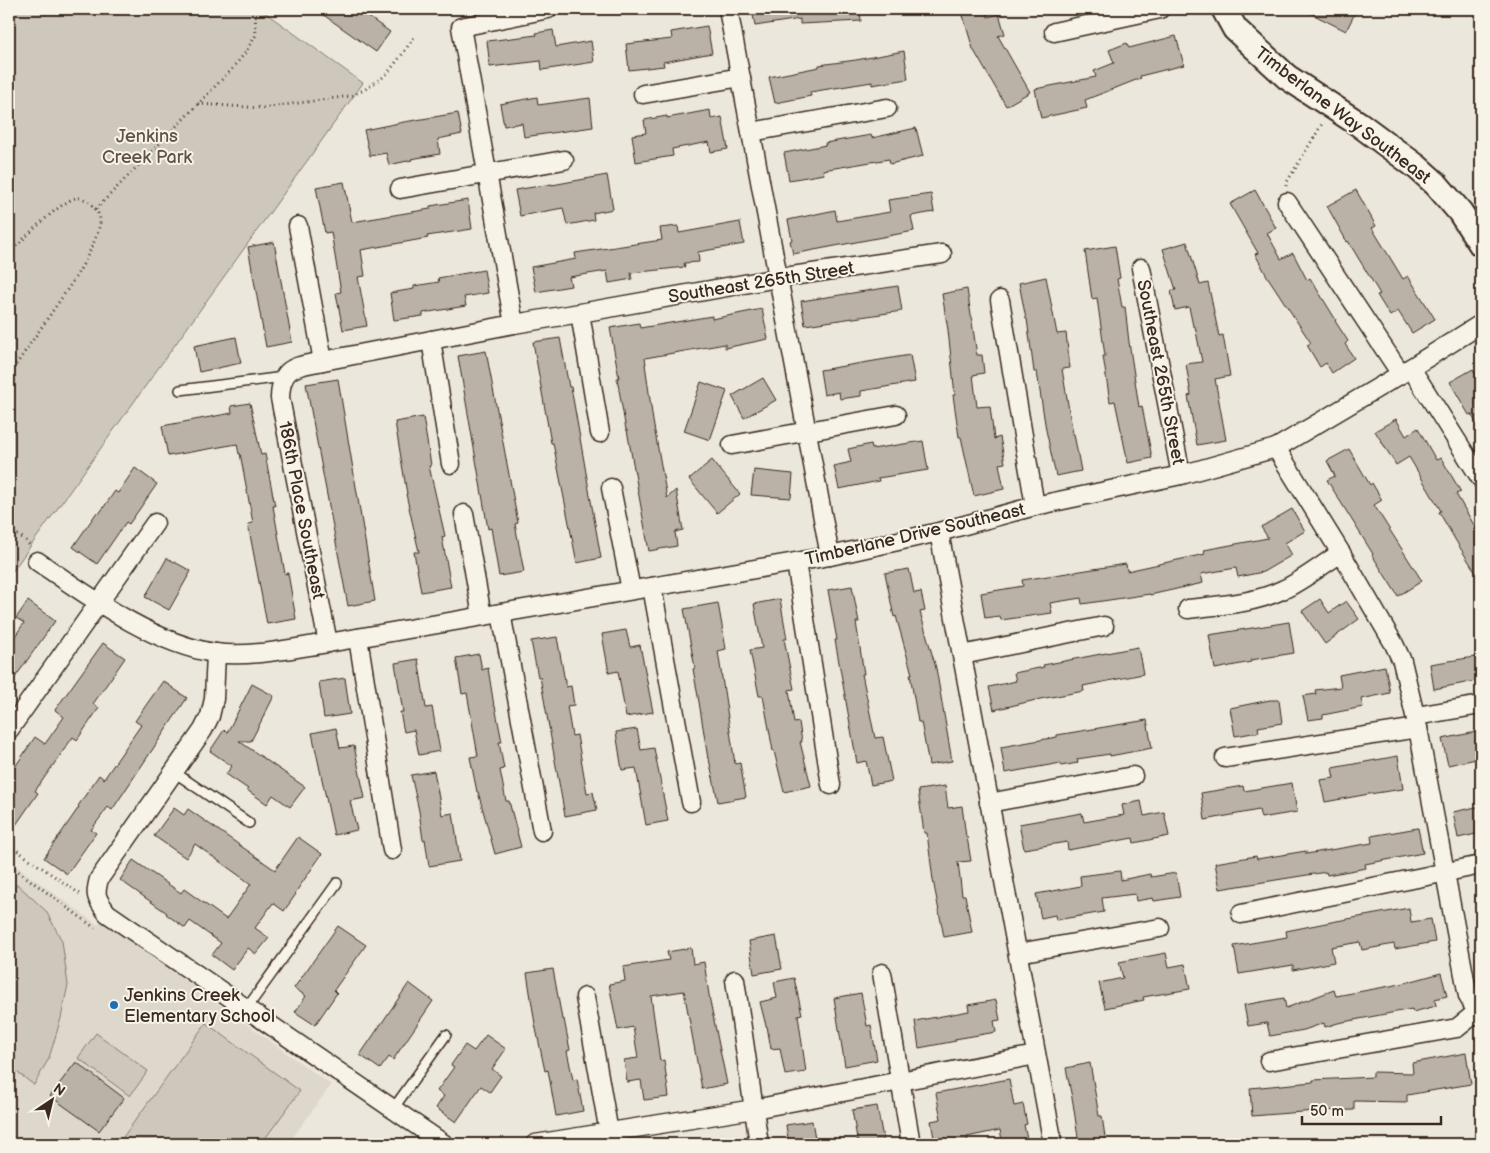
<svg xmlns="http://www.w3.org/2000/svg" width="1490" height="1153" font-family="'Balsamiq Sans',sans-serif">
<rect width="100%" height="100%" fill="#ece7dc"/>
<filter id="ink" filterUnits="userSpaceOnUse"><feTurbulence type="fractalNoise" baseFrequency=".02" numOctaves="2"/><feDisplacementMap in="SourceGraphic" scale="10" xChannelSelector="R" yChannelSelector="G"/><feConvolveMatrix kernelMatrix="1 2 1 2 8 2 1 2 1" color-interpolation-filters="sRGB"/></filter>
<g filter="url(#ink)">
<path fill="#ddd7cc" d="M9,861L98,925L102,920L331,1085L288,1144H9Z"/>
<g fill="#cec8bc" stroke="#84796d">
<path d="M9,9H260L363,83L9,576Z"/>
<path d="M17,884L46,911L62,941L68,985L61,1018L49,1058L34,1085L9,1066V895Z"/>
<path d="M206,1023L300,1091L261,1144H118Z"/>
<path d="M96,1033L148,1071L130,1096L78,1058Z"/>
</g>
<g fill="#bab2a7" stroke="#3b2a1e">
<path d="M315,9H357L390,32L376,52Z"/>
<path d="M752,9H860L861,21L800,24V19L755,26Z"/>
<path d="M961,9H986L988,17L999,14L1005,34L998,36L1030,92L1006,106L973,49Z"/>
<path d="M1302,9H1357L1346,31Z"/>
<path d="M707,26L712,53L663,62L664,66L629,70L626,44L672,39L671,32Z"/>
<path d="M553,30L556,47L591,41L594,62L542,70L541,61L490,67L487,41L537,35L536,33Z"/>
<path d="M1176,36L1184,65L1140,76L1141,78L1085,100L1087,108L1041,118L1035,89L1096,77L1094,71L1114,63L1109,50L1127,43L1129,48Z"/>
<path d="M904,51L908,79L872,85V82L810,92L811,96L775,103L769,77L819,67V65L856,60Z"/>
<path d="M537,97L538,105L590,98L593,127L524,137L522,123L504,126L500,104Z"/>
<path d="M710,110L711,119L722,117L728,149L711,152L709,142L672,149L673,156L636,162L632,135L646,133L644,120L667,116V118Z"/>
<path d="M458,113L462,134L438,139L440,154L411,159L412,160L389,165L386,153L370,156L364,130L404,122Z"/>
<path d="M916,128L923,156L890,164L889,159L823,170L824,174L789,180L784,153L826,145L825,143L871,135L872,138Z"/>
<path d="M607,175L613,209L593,213L594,220L567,225L563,208L520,216L515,190L552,184V185Z"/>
<path d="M344,182L352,222L430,209V206L468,200L472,229L427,236L428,238L361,250L365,276L358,277L367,326L343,330L336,293L341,292L331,232L325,233L316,187Z"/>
<path d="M1255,190L1276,228L1267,233L1281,259L1293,253L1307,280L1310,278L1336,320L1335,321L1348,341L1345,344L1354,358L1332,373L1326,363L1320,367L1307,345L1311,343L1267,276L1255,254L1258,253L1230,204Z"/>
<path d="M1356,190L1376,226L1372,228L1403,279L1408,276L1435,319L1412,333L1398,311L1390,316L1377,295L1380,294L1348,241L1347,242L1327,206Z"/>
<path d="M931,194L934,212L911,216L914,231L793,254L790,241L792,240L788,220L835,210L837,221L890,212L888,200Z"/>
<path d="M740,222L744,244L698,252L699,262L684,263L685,267L631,273L632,279L609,283L607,271L569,277L571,286L536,292L531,267L576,259L575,253L662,240L660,228L678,226L679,233Z"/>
<path d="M274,242L292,342L266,347L248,247Z"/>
<path d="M1187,242L1200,285L1208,283L1219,336L1223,335L1230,376L1215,379L1226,440L1197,445L1188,396L1191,395L1186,364L1202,362L1195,326H1193L1189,307L1175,310L1171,291L1176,290L1163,249Z"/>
<path d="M1115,246L1120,278L1117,279L1122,307H1125L1129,342L1139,407L1142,406L1152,458L1128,463L1115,401L1110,402L1103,356H1105L1097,298L1092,299L1085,251Z"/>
<path d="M484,270L488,293L464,297L466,306L423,313V316L394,320L390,293L414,289V286L439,282L438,278Z"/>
<path d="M1046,277L1057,334L1066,333L1070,368L1062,369L1073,434H1074L1081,471L1056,476L1046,430L1037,372H1034L1027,319H1026L1019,283Z"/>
<path d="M898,286L902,311L805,325L801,301Z"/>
<path d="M967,289L977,355H982L984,373L973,375L977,407L990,406L994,439L1000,437L1005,463L999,464L1004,489L974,496L961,437H959L953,395H955L948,330L942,294Z"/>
<path d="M762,309L768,339L725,348V344L645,358L646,364H645L653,421L667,498L676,490L683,530L675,532L677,546L649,551L627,430H626L617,378H619L610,328L639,323L640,328L712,316V319Z"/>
<path d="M236,337L241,363L199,372L194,346Z"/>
<path d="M560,338L569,387H571L601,558L577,563L553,443H551L533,342Z"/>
<path d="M486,351L518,523L515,524L524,572L499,576L491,528L488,529L458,356Z"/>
<path d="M910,355L915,382L861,391V396L840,399L839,392L824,395L820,370Z"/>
<path d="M1473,369L1481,385V431L1471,414L1469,415L1450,382Z"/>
<path d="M763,378L776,400L744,418L732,396Z"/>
<path d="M338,379L375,601L348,606L306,384Z"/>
<path d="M701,382L727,391L710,440L684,431Z"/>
<path d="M250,403L261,455L265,454L275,506H273L285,574L288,573L296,619L267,624L248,524L253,523L240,453L239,454L237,444L168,456L162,426L232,413L231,406Z"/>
<path d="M423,417L431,465L429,466L445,536L442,537L451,587L421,592L414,552H419L406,494H407L395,422Z"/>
<path d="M1396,419L1406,436L1418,428L1436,460L1441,458L1461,492L1456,494L1481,537V581L1459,546L1439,512L1441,511L1409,457L1396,465L1375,431Z"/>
<path d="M923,441L928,470L878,478L879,481L839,489L834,466L851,462L848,449L871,444L872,449Z"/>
<path d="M1349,449L1370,485L1372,483L1382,500L1374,505L1422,581L1398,596L1372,555L1373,554L1327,480L1335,476L1327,461Z"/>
<path d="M712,460L740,494L717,513L689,479Z"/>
<path d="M135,468L157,484L129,524L126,522L97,564L73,547L97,512L99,514L115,491L118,493Z"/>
<path d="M754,470L793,474L791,498L751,495Z"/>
<path d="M1292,509L1305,531L1285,543L1292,555L1263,572L1238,577L1236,568L1201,574L1203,583L1150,595V594L1082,604L1081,598L1050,603L1052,613L1001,620L1000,616L985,618L981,593L1023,586L1022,580L1126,564L1127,571L1205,554L1204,550L1268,538L1261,527Z"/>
<path d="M167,558L191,571L169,610L145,597Z"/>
<path d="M909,569L914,593L921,592L925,611L920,612L936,668L952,761L929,765L921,722H918L910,674H912L896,616L894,617L885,573Z"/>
<path d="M852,586L859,622H856L864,674H862L875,738L883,737L892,781L871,785L866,761L857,763L835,640H837L828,590Z"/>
<path d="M780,599L787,639H784L794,689L789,690L794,723L799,722L802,742H800L811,786L784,792L774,751H773L763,696H759L750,650L762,648L754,604Z"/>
<path d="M1320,599L1329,613L1346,601L1359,619L1325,644L1302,611Z"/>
<path d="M28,601L55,621L9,686V645L24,623L16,618Z"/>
<path d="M718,603L726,649L718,651L735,764L740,763L746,797L718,802L709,759H708L699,702L693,669L695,668L684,609Z"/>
<path d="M1289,622L1294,653L1251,660V662L1215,669L1209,635Z"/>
<path d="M626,630L630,647L640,645L653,712L626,717L618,671L609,673L602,634Z"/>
<path d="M557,637L566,687L571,686L574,705L567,706L572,736L577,735L587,793L593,792L597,810L565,816L540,677H538L531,641Z"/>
<path d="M103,643L125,658L93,704L99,708L77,740L73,737L35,791L38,793L9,835V776L35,737L45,744L64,717L55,710Z"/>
<path d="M1138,647L1143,674L1083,686L1084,691L1040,699L994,710L989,687L1016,681L1014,673L1044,667L1043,665Z"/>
<path d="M479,654L482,670L488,668L494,706H495L502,742H499L504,769L500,770L506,801H509L521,847L495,854L478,792H477L470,757L478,756L467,693L462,694L456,658Z"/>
<path d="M1481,656V680L1434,689L1430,664Z"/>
<path d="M418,659L426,708L432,707L440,751L419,755L414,730L404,732L400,712H403L395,663Z"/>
<path d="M1385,666L1390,693L1361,699L1363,707L1323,715V718L1308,720L1303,696L1316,694L1315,690L1341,687L1339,675Z"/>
<path d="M345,678L350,714L324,718L319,682Z"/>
<path d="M163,681L187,698L112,810L108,807L91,830L96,833L67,874L44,858L79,807L78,806L99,775L104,779L141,725L135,721Z"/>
<path d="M252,684L274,696L251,741H239L305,787L290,807L273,795L267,804L247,790L248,789L226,774L232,766L210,751L224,730L227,733Z"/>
<path d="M1270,700H1279L1282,723L1258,727L1259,732L1235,736L1230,708Z"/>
<path d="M1147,720L1152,748L1110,756V754L1077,759L1078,763L1061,766V763L1005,773L1001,747L1057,737V735Z"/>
<path d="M336,728L340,748L354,746L365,798L350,801L357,830L334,835L312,733Z"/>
<path d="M637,729L641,750L654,748L668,821L646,825L636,768L622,770L616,732Z"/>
<path d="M1481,731V758L1448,765L1442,739Z"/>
<path d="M1398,756L1403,789L1369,794L1325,802L1320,780L1334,778L1332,768Z"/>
<path d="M434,771L442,815L453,813L460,861L429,866L425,839L423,840L419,811L411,775Z"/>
<path d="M1292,783L1297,812L1261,818L1259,810L1205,820L1201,793L1243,786L1244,791Z"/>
<path d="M945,786L948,808L962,806L966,837H967L971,861L958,862L962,895H965L972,932L944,937L933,880L927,833H924L918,790Z"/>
<path d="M1141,801L1144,816L1164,812L1169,836L1134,843L1133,838L1068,850L1067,842L1024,849L1019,824L1082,813L1084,822L1124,815L1122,805Z"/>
<path d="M1481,806V833L1458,838L1453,812Z"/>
<path d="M174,808L184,815L188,809L275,870L298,837L322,854L295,893L296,894L284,911L273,903L255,928L269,938L256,954L248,948L232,970L212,955L221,943L190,921L185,928L166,914L167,913L120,880L133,860L181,893L184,889L226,919L251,884L195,844L186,858L154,836Z"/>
<path d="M1418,828L1423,853L1365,864L1366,868L1327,875L1326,872L1220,889L1215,863L1256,856L1257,859L1306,851V854L1372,843L1371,836Z"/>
<path d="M1120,871L1121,880L1150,874L1151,877L1176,873L1180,897L1154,901L1153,898L1136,901L1135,894L1102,898L1104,912L1056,920L1055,915L1041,918L1036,894L1081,886L1080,876Z"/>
<path d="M1409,908L1411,922L1431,919L1435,942L1395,949L1394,944L1362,950L1360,942L1331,947L1334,962L1293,970V965L1239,974L1234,946L1287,937L1286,931L1331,922Z"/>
<path d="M338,926L366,945L334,990L337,993L315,1025L295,1012L306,996L294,988Z"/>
<path d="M776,936L782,969L754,974L749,941Z"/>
<path d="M691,948L693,964L704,962L710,1001L727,1084L702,1089L684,991L651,996L660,1061L664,1060L669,1097L644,1100L641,1080L627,1082L624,1060L638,1058L633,1027L618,1030L609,984L625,981L623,967L669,960L667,952Z"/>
<path d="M1166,953L1169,967L1185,964L1190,989L1143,997L1144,1000L1105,1008L1099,983L1123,978L1119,962Z"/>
<path d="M553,969L562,1019H564L570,1050L567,1051L573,1080L577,1079L583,1111L556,1116L548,1070L545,1071L535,1024L527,973Z"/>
<path d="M1441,973L1447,996L1435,999L1436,1006L1413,1012L1412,1009L1338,1023L1325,1027L1324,1023L1304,1030L1270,1036L1267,1023L1248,1026L1244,1005L1284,998L1286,1008L1334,990L1336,996L1401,984Z"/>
<path d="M794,978L802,1014L798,1015L806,1072L785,1075L780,1048L771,1049L767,1026H766L760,1002L777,998L774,982Z"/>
<path d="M409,983L433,1001L393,1060L389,1057L380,1069L360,1055Z"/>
<path d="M861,993L867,1026L871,1025L877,1060L845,1066L834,998Z"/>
<path d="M996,1000L1000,1020L994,1021L996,1032L955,1039L956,1041L919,1048L915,1021L969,1011L968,1005Z"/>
<path d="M486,1035L506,1049L492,1069L501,1076L490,1092L481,1086L456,1122L436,1108L444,1096L437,1091L454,1067L451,1065L465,1045L474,1051Z"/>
<path d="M1466,1053L1471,1084L1407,1095V1102L1354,1101V1110L1315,1111L1252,1116L1250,1088L1313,1082V1080L1373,1077V1072L1413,1073L1412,1063Z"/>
<path d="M76,1062L124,1098L99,1131L50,1096Z"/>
<path d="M1090,1063L1099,1116H1102L1106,1144H1079L1073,1103L1066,1068Z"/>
<path d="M1009,1079L1014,1106L1023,1104L1027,1124L1024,1125L1028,1144H1003L1000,1130L967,1137L969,1144H935L931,1121L941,1119L936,1093Z"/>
<path d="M877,1106L884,1144H858L852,1110Z"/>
<path d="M812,1121L816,1144H789L786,1125Z"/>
</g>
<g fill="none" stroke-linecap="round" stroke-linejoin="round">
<defs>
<g id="lane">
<path d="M180,390L284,377"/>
<path d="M174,772L249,823"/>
<path d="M247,1008L337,883"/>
<path d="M393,1109L446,1035"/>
</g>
<g id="street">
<path d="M728,9L830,556"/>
<path d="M1054,32L1160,9"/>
<path d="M643,94L741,77"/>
<path d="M751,132L887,108"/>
<path d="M400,189L564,160"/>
<path d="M1287,202L1401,374"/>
<path d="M298,226L323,361"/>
<path d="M1141,268L1181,475"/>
<path d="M1000,300L1035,506"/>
<path d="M580,313L600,433"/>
<path d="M514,324L461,27L548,9"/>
<path d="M431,340L451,464"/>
<path d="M1411,368L1481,479"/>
<path d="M732,445L896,415"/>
<path d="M1276,448L1341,553L1394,644L1402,661L1418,728L1468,996L1477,1012"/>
<path d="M611,488L631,590"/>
<path d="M464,514L482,616"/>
<path d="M939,532L1053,1144"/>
<path d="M37,561C88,596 153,644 215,653C249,658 294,648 328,643L830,556L939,532L1035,506L1181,475L1276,448L1401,374L1481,324"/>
<path d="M796,562L831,785"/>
<path d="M652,587L691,802"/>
<path d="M1188,609C1219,605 1253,604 1282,590C1301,582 1323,564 1341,553"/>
<path d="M501,613L542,831"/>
<path d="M358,638L392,850"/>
<path d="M328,643L280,398C281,365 296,367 323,361L514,324L580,313L778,278L942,254"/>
<path d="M216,653L214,699L210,716L203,730L99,879C94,897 97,898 107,913L444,1144"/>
<path d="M962,655L1104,626"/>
<path d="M1416,716L1481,705"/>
<path d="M9,730L155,523"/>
<path d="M1225,758L1418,728"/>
<path d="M989,803L1133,776"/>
<path d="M1241,914L1481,865"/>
<path d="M1018,953L1160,928"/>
<path d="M882,973L911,1144"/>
<path d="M735,980L759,1144"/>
<path d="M585,997L611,1144"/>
<path d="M1269,1061L1457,1028L1477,1012L1481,1013"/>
<path d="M535,1144L754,1109L1036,1055"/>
</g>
<path id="secondary" d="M1224,9L1235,29L1287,77L1359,124L1417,167L1436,184L1460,212L1481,244"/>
</defs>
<use href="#lane" stroke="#3b2a1e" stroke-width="12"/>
<use href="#street" stroke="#3b2a1e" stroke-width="21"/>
<use href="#secondary" stroke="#3b2a1e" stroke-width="28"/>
<g stroke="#3b2a1e" stroke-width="3" stroke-dasharray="1 4" stroke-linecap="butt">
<path d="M198,104L262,108L350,96L364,90L386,75L401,56L415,36"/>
<path d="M1286,186L1287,182L1322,124"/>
<path d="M96,209L233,68L245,53L256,35L255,9"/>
<path d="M9,253C23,240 59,202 76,198C84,197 91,203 95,209C103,218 100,227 96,237C86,263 70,286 54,309C39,331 24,353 9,375"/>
<path d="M9,529L27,541L29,545"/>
<path d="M9,845L80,894"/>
<path d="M9,878L15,869L95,928"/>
</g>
<use href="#lane" stroke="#f7f3e8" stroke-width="9"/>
<use href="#street" stroke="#f7f3e8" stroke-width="18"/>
<use href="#secondary" stroke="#f7f3e8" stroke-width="24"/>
</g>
</g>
<circle fill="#1f6fb2" stroke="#f7f3e8" stroke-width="2" cx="114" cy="1005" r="5"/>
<g text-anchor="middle" stroke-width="4" stroke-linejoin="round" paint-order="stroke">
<g font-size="18" fill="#3b2a1e" stroke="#f7f3e8">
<text transform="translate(1343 115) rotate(37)" y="6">Timberlane Way Southeast</text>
<text transform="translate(761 282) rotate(-9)" y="6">Southeast 265th Street</text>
<text transform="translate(1161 372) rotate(79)" y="6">Southeast 265th Street</text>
<text transform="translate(302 510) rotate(79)" y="6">186th Place Southeast</text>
<text transform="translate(915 534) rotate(-13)" y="6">Timberlane Drive Southeast</text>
</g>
<g font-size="18" fill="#605246" stroke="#f7f3e8">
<text x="147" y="142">Jenkins<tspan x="147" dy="21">Creek Park</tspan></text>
</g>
<g font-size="18" fill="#3b2a1e" stroke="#f7f3e8" text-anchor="start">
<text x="124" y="1001">Jenkins Creek<tspan x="124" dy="21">Elementary School</tspan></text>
</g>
</g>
<rect width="1490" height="1153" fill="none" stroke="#f7f3e8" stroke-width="30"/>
<rect x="15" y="15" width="1460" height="1123" fill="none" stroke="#3b2a1e" stroke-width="2" filter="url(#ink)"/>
<g transform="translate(52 1100) rotate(35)" stroke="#f7f3e8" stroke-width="4" paint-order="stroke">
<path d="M0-4L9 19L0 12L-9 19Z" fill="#3b2a1e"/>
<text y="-8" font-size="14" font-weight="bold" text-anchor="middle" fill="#3b2a1e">N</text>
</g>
<path d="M1302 1116v8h139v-8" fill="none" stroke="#3b2a1e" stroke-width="2.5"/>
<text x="1310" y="1116" font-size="15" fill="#3b2a1e" stroke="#f7f3e8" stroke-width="4" paint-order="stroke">50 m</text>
</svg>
